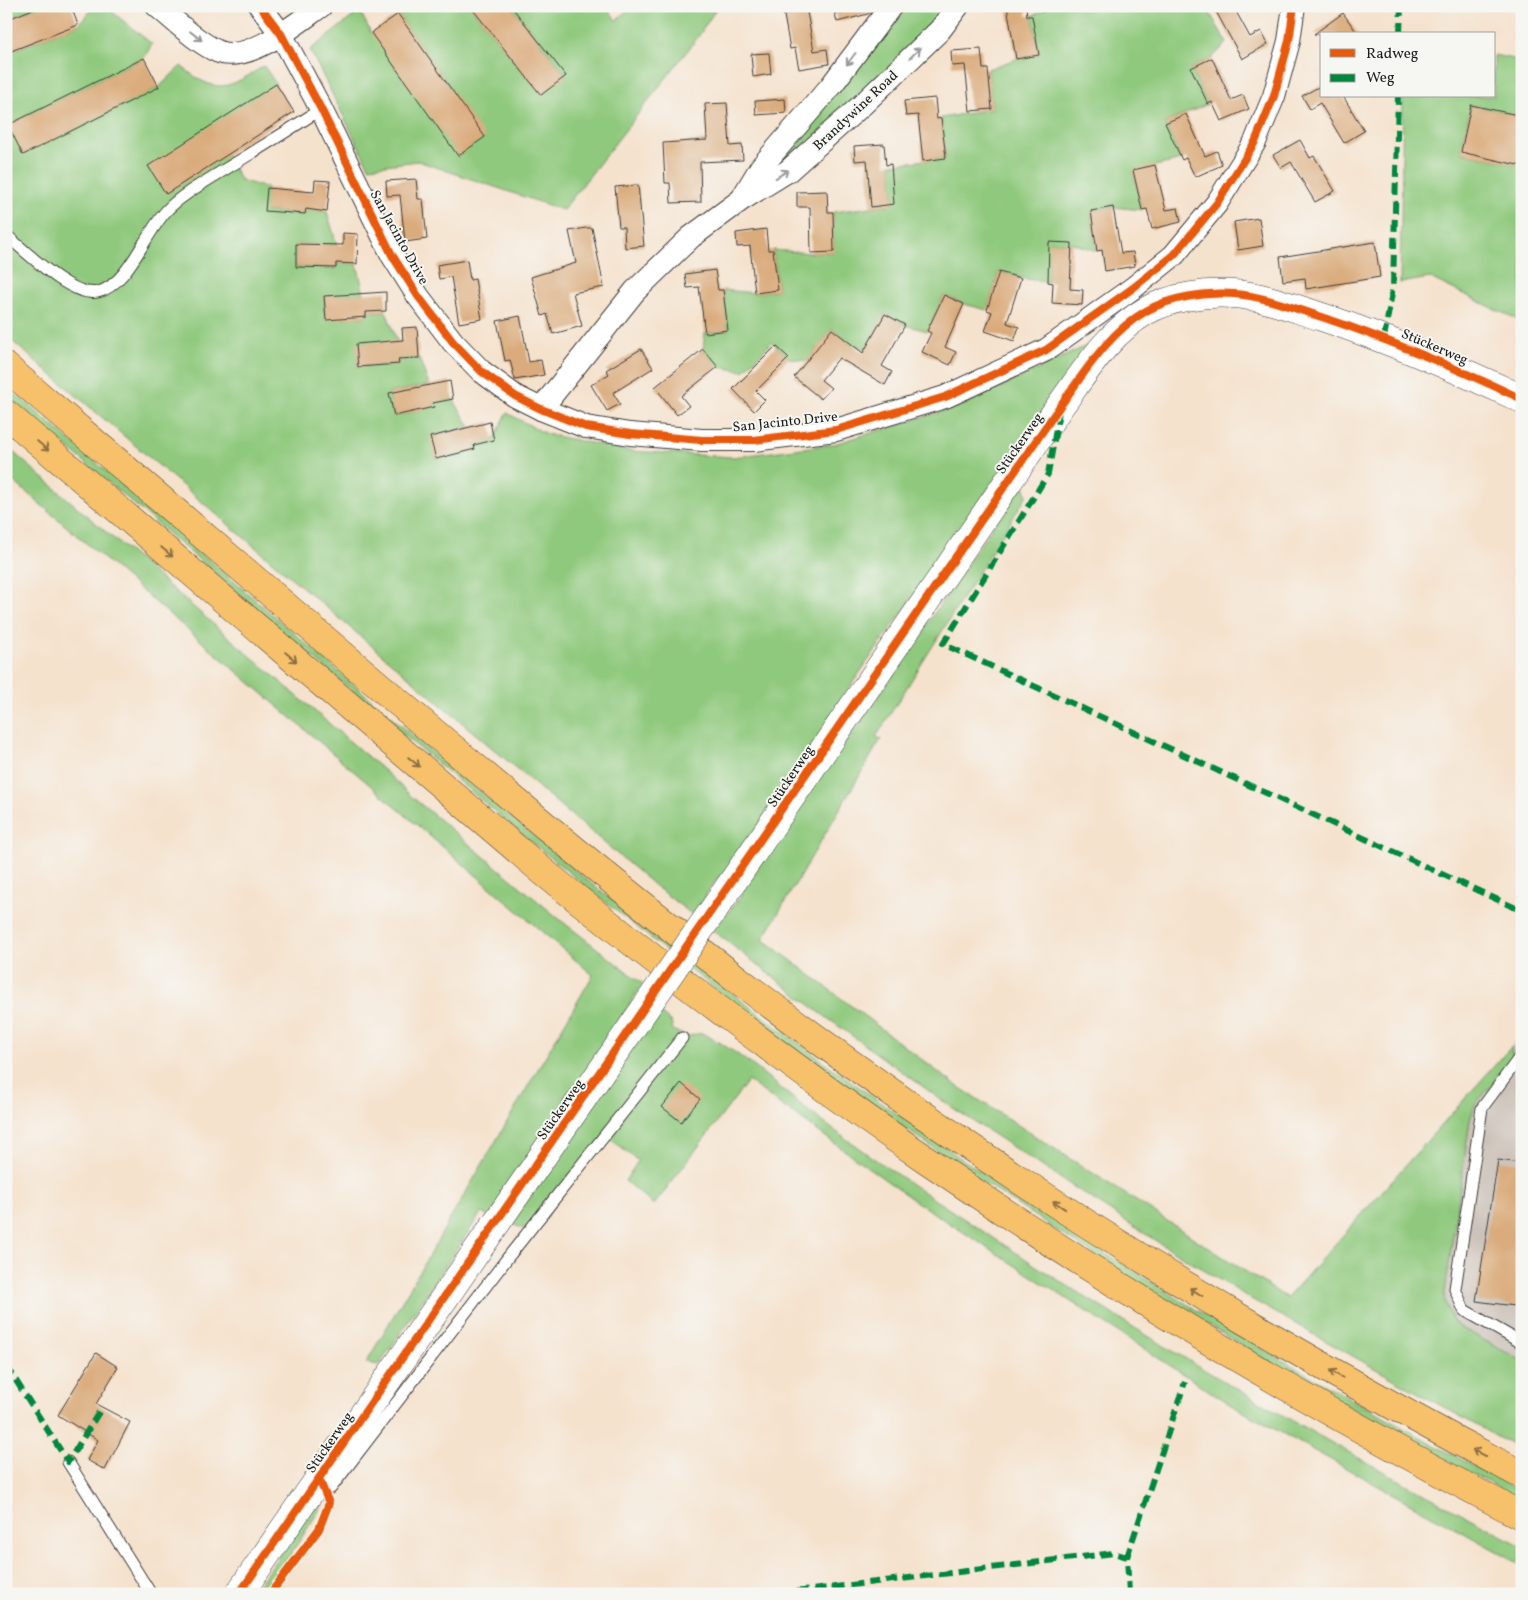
<svg xmlns="http://www.w3.org/2000/svg" width="1528" height="1600" font-family="Vollkorn,serif">
<rect width="100%" height="100%" fill="#f6f6f2"/>
<filter id="ink" filterUnits="userSpaceOnUse"><feTurbulence type="fractalNoise" baseFrequency=".02" numOctaves="2"/><feDisplacementMap in="SourceGraphic" scale="10" xChannelSelector="R" yChannelSelector="G"/><feConvolveMatrix kernelMatrix="1 2 1 2 8 2 1 2 1" color-interpolation-filters="sRGB"/></filter>
<filter id="wash" filterUnits="userSpaceOnUse"><feTurbulence type="fractalNoise" baseFrequency=".0096" numOctaves="4" result="noise"/><feDisplacementMap in="SourceGraphic" scale="20" xChannelSelector="R" yChannelSelector="G"/><feGaussianBlur stdDeviation="1.12" result="paint"/><feColorMatrix in="noise" values="0 0 0 0 0 0 0 0 0 0 0 0 0 0 0 0 0 1.4 0 .05"/><feComposite in="paint" operator="in"/></filter>
<g filter="url(#wash)">
<rect width="100%" height="100%" fill="#f5e2cd"/>
<path fill="#ccc2b9" d="M1522,1032V1431L1288,1298L1511,1047Z"/>
<g fill="#8fc97d" stroke="#56724c">
<path d="M6,6H40L6,20Z"/>
<path d="M95,6H105L152,44L144,58L9,125L23,154L159,87L181,66C217,96 227,89 264,66L276,84L227,155L240,180L267,188L266,211L305,214L306,209L327,212L337,245L296,244V267L336,268V263L357,264L364,294L324,297L326,319L366,317V312L386,311L397,341L357,345L358,367L398,364V359L419,358L429,385L389,393L394,416L433,407V403L453,399L470,427L431,437L436,459L475,449L474,445L494,440L507,413L546,434L630,451L733,457L834,444L964,405L1092,343L827,719L832,721L724,878L719,876L705,896L728,913L743,893L739,889L848,728L856,730L1023,481L1027,495L876,737L881,739L763,939L954,1084L1287,1298L1511,1047L1513,1062L1475,1104L1470,1120L1444,1298L1452,1319L1458,1326L1522,1361V1451L1251,1299L1153,1239L947,1104L819,1012L655,886L6,336V53L78,25Z"/>
<path d="M407,6H470L541,95L566,75L511,6H604L617,20L631,6H718L698,37L563,210L418,161L369,167L310,50L360,11L371,33L484,137L398,14Z"/>
<path d="M903,6H947C898,68 829,123 769,175Z"/>
<path d="M1051,6H1210L1207,8L1227,43L1212,58L1191,68L1208,104L1165,123L1182,160L1133,171L1142,210L1113,207L1091,211L1097,251L1072,243L1050,242L1048,282L1021,278L999,272L987,310L964,304L944,295L927,331L905,325L885,314L865,349L850,343L832,329L807,361L789,358L772,342L744,371L718,367L703,349L705,333L728,330L723,290L755,293L778,290L773,250L811,253L834,252L833,212L894,204L891,164L946,158L941,118L992,109L988,69L1016,59L1039,55L1032,16Z"/>
<path d="M1494,55L1522,61V116L1471,105L1461,152L1522,166V322L1430,278L1400,283L1403,96H1494Z"/>
<path d="M6,386C252,593 489,811 746,1004C892,1114 1044,1218 1200,1312C1306,1375 1413,1434 1522,1492V1500C1248,1359 984,1194 739,1007C591,894 449,774 308,653C208,567 107,481 6,395Z"/>
<path d="M6,446L389,775L412,797L563,922L643,984L618,1022L622,1026L490,1216L481,1213L379,1365L366,1363L593,975L6,475Z"/>
<path d="M659,1012L671,1022L673,1030C677,1032 684,1036 687,1036C695,1036 698,1031 706,1035C749,1057 785,1094 823,1122C882,1166 944,1206 1006,1246C1172,1356 1346,1453 1522,1546V1565L1231,1405L912,1199L748,1081L654,1205L625,1181L638,1161L605,1135L534,1233L507,1222Z"/>
<path d="M317,1502L322,1506L265,1594H252Z"/>
</g>
<g id="blocks">
<g fill="#daab7b">
<path d="M40,6H71L78,25L6,53V20Z"/>
<path d="M470,6H511L566,76L541,95Z"/>
<path d="M806,6L814,51L827,49L829,64L799,69L795,48L790,49L783,10Z"/>
<path d="M833,6H874L868,14L837,22Z"/>
<path d="M1007,6H1026L1027,16H1032L1039,55L1016,59Z"/>
<path d="M1213,6H1233L1250,37L1261,31L1268,44L1242,59Z"/>
<path d="M1343,13L1358,34H1314Z"/>
<path d="M398,14L485,137L458,156L371,33Z"/>
<path d="M981,49L983,69H988L992,109L970,111L965,65L952,66L951,51Z"/>
<path d="M769,53L771,74L753,77L751,54Z"/>
<path d="M144,58L159,87L23,155L8,125Z"/>
<path d="M1212,58L1231,100L1243,95L1249,109L1221,121L1212,102L1208,104L1191,68Z"/>
<path d="M276,84L294,112L166,194L148,166Z"/>
<path d="M1322,85V96H1343L1364,131L1344,143L1320,103L1310,109L1302,96Z"/>
<path d="M935,98L937,119L941,118L946,158L923,161L918,115L906,116L904,101Z"/>
<path d="M785,99L786,113L756,115L755,101Z"/>
<path d="M727,103L730,146L742,145L743,160L700,162L701,202L671,203L670,183H665L663,143L707,140L705,104Z"/>
<path d="M1471,105L1522,116V166L1461,152Z"/>
<path d="M1186,114L1205,156L1217,151L1222,165L1195,177L1186,158L1182,160L1165,123Z"/>
<path d="M1300,140L1310,158L1314,156L1335,191L1315,202L1291,162L1281,168L1273,155Z"/>
<path d="M884,144L886,165L891,164L894,204L871,207L867,160L855,161L854,146Z"/>
<path d="M1155,165L1166,210L1178,208L1181,222L1152,229L1147,209L1142,210L1133,170Z"/>
<path d="M416,179L418,199H423L427,239L405,242L400,195L387,196L386,181Z"/>
<path d="M315,180L330,181L327,212L306,209L305,214L265,211L267,188L314,192Z"/>
<path d="M638,185L644,246L625,248L624,227H619L615,187Z"/>
<path d="M827,191L828,212H833L834,252L811,253L810,207H797V192Z"/>
<path d="M1113,207L1121,253L1133,252L1135,266L1105,271L1102,250L1097,251L1091,211Z"/>
<path d="M1259,218L1263,246L1238,250L1234,222Z"/>
<path d="M586,228H592L604,287L573,293L582,326L553,334L547,314L542,316L531,277L576,263L569,231Z"/>
<path d="M766,229L768,250H773L778,290L755,293L750,246L737,247L736,233Z"/>
<path d="M343,233L358,234L357,264L336,263V268L296,267V244L343,245Z"/>
<path d="M1049,242L1072,243L1070,289L1083,290L1082,305L1052,303L1053,283L1048,282Z"/>
<path d="M1375,242L1380,277L1306,289L1305,278L1283,281L1280,257Z"/>
<path d="M467,260L470,280L475,279L482,319L459,323L451,277L439,279L437,265Z"/>
<path d="M715,270L718,290H723L728,330L705,333L699,287L687,288L685,274Z"/>
<path d="M999,272L1021,278L1007,323L1019,327L1014,341L985,331L992,312L987,310Z"/>
<path d="M386,292V311L366,312V317L326,320L324,296Z"/>
<path d="M944,295L964,304L945,347L956,352L950,365L922,352L931,333L927,331Z"/>
<path d="M885,314L905,325L882,366L892,372L885,385L839,358L821,380L831,388L821,399L794,377L832,329L863,353Z"/>
<path d="M520,316L529,362L541,360L544,375L515,380L510,360L505,361L497,321Z"/>
<path d="M417,327L419,358L398,359L399,364L358,367L356,344L403,340L402,328Z"/>
<path d="M776,346L789,358L756,391L765,400L754,411L733,389Z"/>
<path d="M641,349L653,368L613,393L620,404L607,411L591,385L609,374L606,370Z"/>
<path d="M703,349L718,367L681,396L689,406L677,415L655,387Z"/>
<path d="M450,381L453,399L433,403L434,407L394,416L389,393Z"/>
<path d="M490,422L494,440L474,445L475,449L436,459L430,437Z"/>
<path d="M681,1083L700,1099L681,1122L662,1107Z"/>
<path d="M1498,1160L1522,1163V1307L1476,1301Z"/>
<path d="M96,1353L118,1367L96,1404L130,1422L105,1470L87,1460L98,1440L58,1415Z"/>
</g>
</g>
</g>
<g filter="url(#ink)">
<use href="#blocks" fill-opacity="0" stroke="#3d3a37" stroke-width="1"/>
<g fill="none" stroke-linecap="round" stroke-linejoin="round">
<defs>
<g id="service">
<path d="M6,235C26,251 71,298 98,292C128,285 146,231 168,209C184,193 205,182 224,170C257,150 289,130 321,109"/>
<path d="M1522,1054L1482,1108L1455,1289L1464,1310L1522,1343"/>
<path d="M68,1462L151,1594"/>
<path d="M319,1479L331,1488L509,1256L682,1038"/>
</g>
<g id="minor">
<path d="M157,6C174,20 199,44 219,52C249,63 297,23 321,6"/>
<path d="M260,6L281,34L321,109L392,255L418,296L453,342L481,371L515,396L541,409L586,427L630,434L702,440H754L836,430L945,397L1046,350L1133,288L1174,255L1217,203L1255,142L1274,96L1289,41L1294,6"/>
<path d="M744,195L761,167L831,86L891,6"/>
<path d="M541,409L635,291L691,237L741,200L788,171L862,105L940,30L958,6"/>
</g>
<g id="tertiary">
<path d="M723,896L1060,406C1085,372 1108,333 1146,311C1171,297 1205,292 1234,294C1264,296 1293,308 1322,317C1390,340 1456,368 1522,399"/>
<path d="M239,1594L637,1020"/>
</g>
<g id="motorway">
<path d="M6,367C119,463 232,560 344,656C479,771 613,885 754,992C995,1175 1254,1335 1522,1475"/>
<path d="M6,414L546,874C670,973 796,1071 927,1160C1118,1291 1317,1409 1522,1516"/>
</g>
</defs>
<use href="#service" stroke="#3d3a37" stroke-width="13"/>
<use href="#minor" stroke="#3d3a37" stroke-width="24"/>
<use href="#tertiary" stroke="#3d3a37" stroke-width="29"/>
<use href="#motorway" stroke="#3d3a37" stroke-width="29"/>
<use href="#service" stroke="#fff" stroke-width="11"/>
<use href="#minor" stroke="#fff" stroke-width="22"/>
<use href="#tertiary" stroke="#fff" stroke-width="28"/>
<use href="#motorway" stroke="#f7c06b" stroke-width="28"/>
<defs>
<path id="tertiary-bridge" d="M637,1020L723,896"/>
</defs>
<use href="#tertiary-bridge" stroke="#3d3a37" stroke-width="29" stroke-linecap="butt"/>
<use href="#tertiary-bridge" stroke="#fff" stroke-width="28"/>
<g stroke="#00873e" stroke-width="6" stroke-dasharray="12 6" stroke-linecap="butt">
<path d="M1400,34L1401,6"/>
<path d="M1384,338L1393,287L1398,96"/>
<path d="M1059,412L1048,474L943,644L1522,911"/>
<path d="M6,1365L68,1462L101,1409"/>
<path d="M778,1594L1114,1553L1127,1557"/>
<path d="M1129,1594L1127,1557L1185,1382"/>
</g>
<defs>
<g id="cycleway">
<path d="M260,6L281,34L321,109L392,255L418,296L453,342L481,371L515,396L541,409L586,427L630,434L702,440H754L836,430L945,397L1046,350L1133,288L1174,255L1217,203L1255,142L1274,96L1289,41L1294,6"/>
<path d="M239,1594L1060,406C1085,372 1108,333 1146,311C1171,297 1205,292 1234,294C1264,296 1293,308 1322,317C1390,340 1456,368 1522,399"/>
<path d="M270,1594L319,1529L329,1503L319,1479"/>
</g>
</defs>
<use href="#cycleway" stroke="#f6f6f2" stroke-width="11"/>
<use href="#cycleway" stroke="#e8590c" stroke-width="8"/>
</g>
<defs><path id="oneway-shaft" d="M-6 0H5M1.5-3L5.5 0L1.5 3" fill="none" stroke-width="1.6" stroke-linecap="round" stroke-linejoin="round" transform="scale(1.25)"/></defs>
<g stroke="#999">
<use href="#oneway-shaft" transform="translate(196 36) rotate(38)"/>
<use href="#oneway-shaft" transform="translate(915 53) rotate(-44)"/>
<use href="#oneway-shaft" transform="translate(851 59) rotate(127)"/>
<use href="#oneway-shaft" transform="translate(782 174) rotate(-33)"/>
</g>
<g stroke="#8a6e44">
<use href="#oneway-shaft" transform="translate(43 446) rotate(40)"/>
<use href="#oneway-shaft" transform="translate(167 552) rotate(40)"/>
<use href="#oneway-shaft" transform="translate(291 657) rotate(40)"/>
<use href="#oneway-shaft" transform="translate(414 762) rotate(40)"/>
<use href="#oneway-shaft" transform="translate(1059 1205) rotate(-146)"/>
<use href="#oneway-shaft" transform="translate(1196 1292) rotate(-148)"/>
<use href="#oneway-shaft" transform="translate(1336 1374) rotate(-150)"/>
<use href="#oneway-shaft" transform="translate(1479 1453) rotate(-152)"/>
</g>
</g>
<g text-anchor="middle" stroke-width="4" stroke-linejoin="round" paint-order="stroke">
<g font-size="14" fill="#1c1c1c" stroke="#f6f6f2">
<text transform="translate(855 110) rotate(-43)" y="5">Brandywine Road</text>
<text transform="translate(400 237) rotate(61)" y="5">San Jacinto Drive</text>
<text transform="translate(1435 346) rotate(23)" y="5">Stückerweg</text>
<text transform="translate(785 421) rotate(-6)" y="5">San Jacinto Drive</text>
<text transform="translate(1019 443) rotate(-55)" y="5">Stückerweg</text>
<text transform="translate(790 776) rotate(-56)" y="5">Stückerweg</text>
<text transform="translate(560 1109) rotate(-55)" y="5">Stückerweg</text>
<text transform="translate(329 1442) rotate(-55)" y="5">Stückerweg</text>
</g>
</g>
<rect width="1528" height="1600" fill="none" stroke="#f6f6f2" stroke-width="25"/>
<rect x="1320" y="32" width="175" height="65" fill="#f6f6f2" stroke="#9f9f9c"/>
<rect x="1330" y="49" width="25" height="8" fill="#e8590c" stroke="#9f9f9c"/>
<text x="1366" y="58" font-size="15" fill="#1c1c1c">Radweg</text>
<rect x="1330" y="74" width="25" height="8" fill="#00873e" stroke="#9f9f9c"/>
<text x="1366" y="82" font-size="15" fill="#1c1c1c">Weg</text>
</svg>
